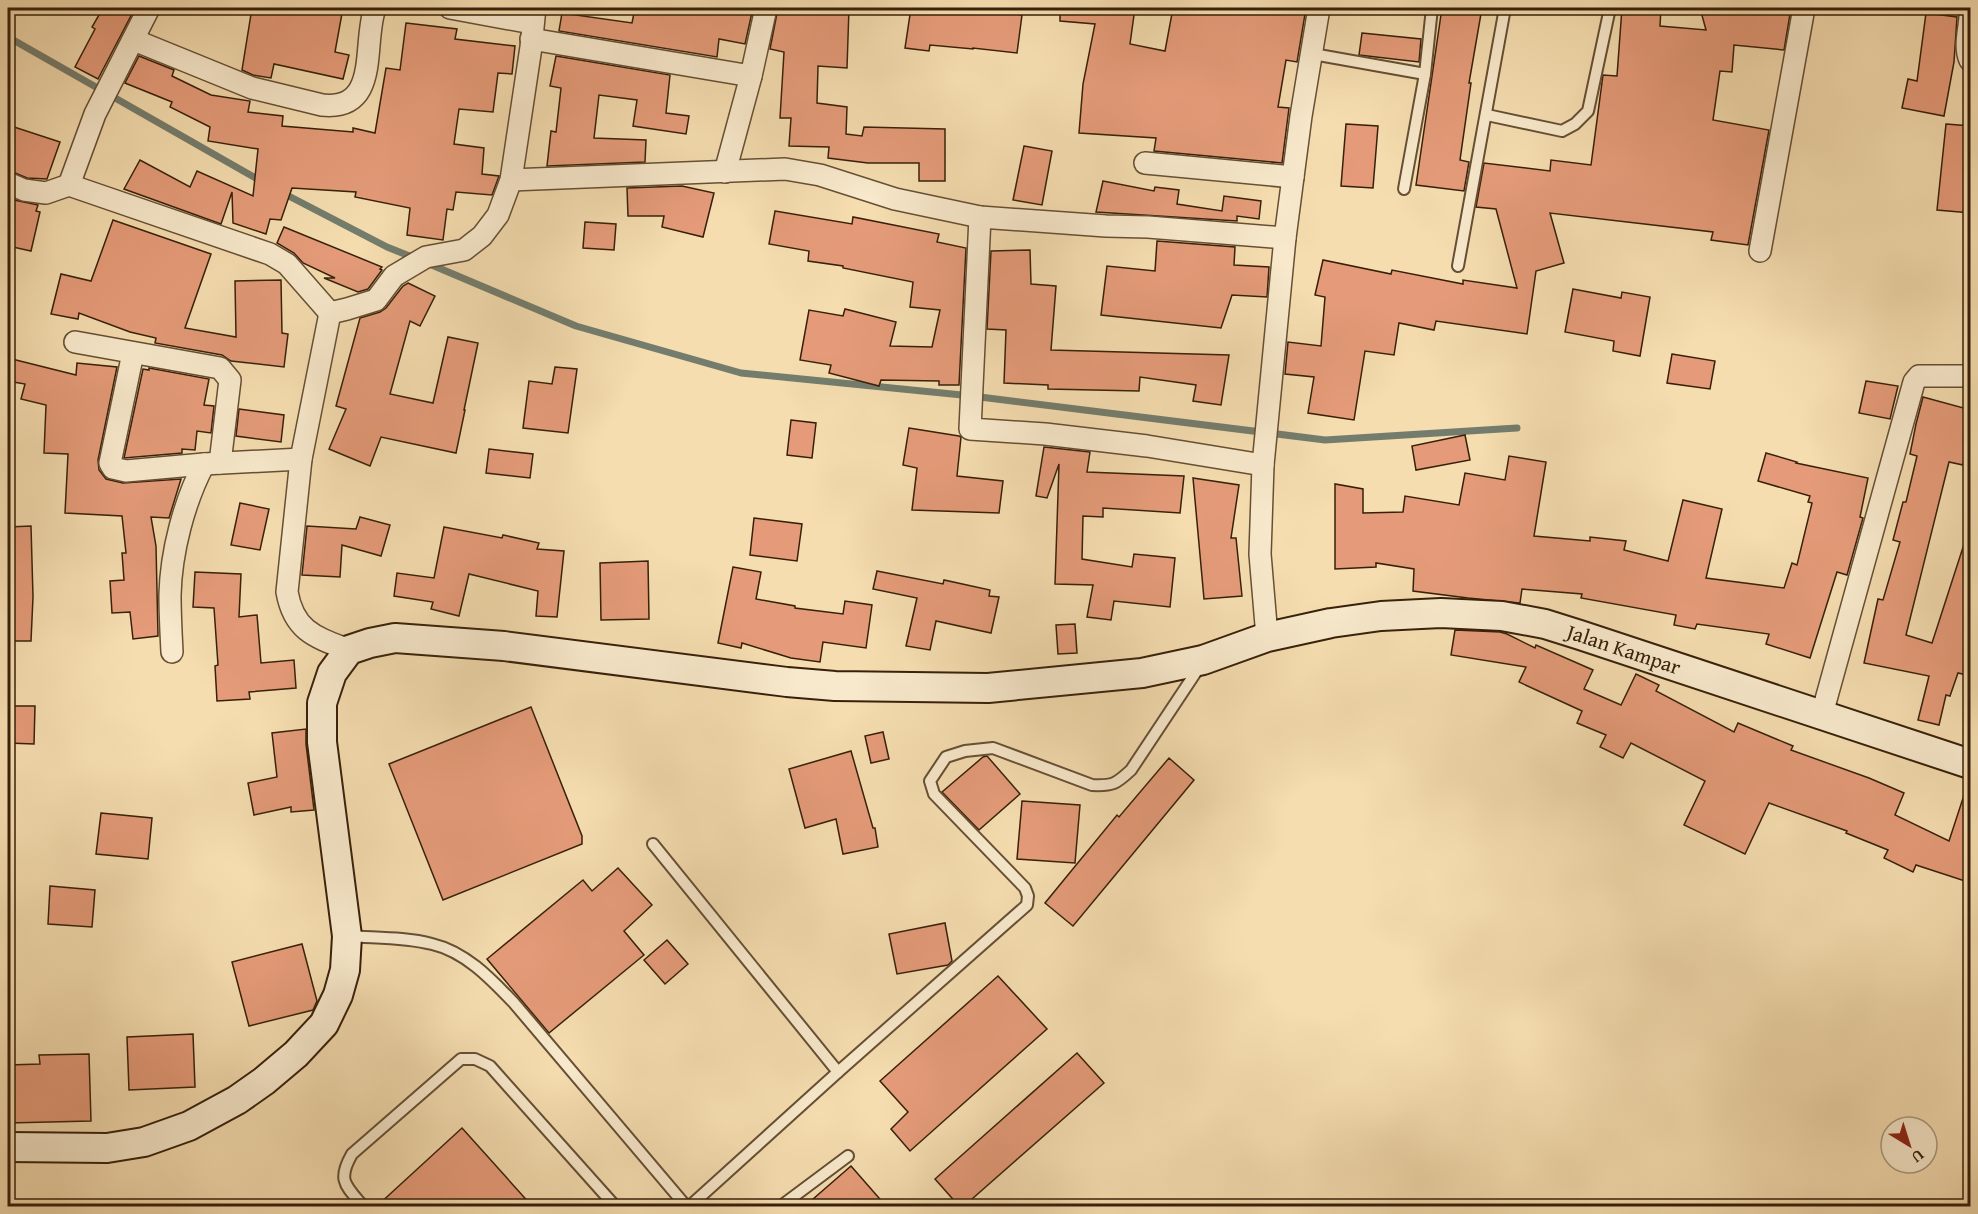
<svg xmlns="http://www.w3.org/2000/svg" width="1978" height="1214" font-family="'Gentium Book Plus',serif">
<rect width="100%" height="100%" fill="#f5ddb0"/>
<filter id="stains"><feTurbulence type="fractalNoise" baseFrequency=".00333" numOctaves="4"/><feColorMatrix values="0 0 0 0 .2 0 0 0 0 .09 0 0 0 0 .02 0 0 0 .5 -.17"/></filter>
<radialGradient id="worn" r=".72"><stop offset=".6" stop-color="#630" stop-opacity="0"/><stop offset="1" stop-color="#630" stop-opacity=".3"/></radialGradient>
<g fill="none" stroke-linecap="round" stroke-linejoin="round">
<g stroke="#747d6d" stroke-width="7">
<path d="M8,37L261,181"/>
<path d="M281,192L387,247L417,259"/>
<path d="M427,263L576,326L741,373L972,396L1325,440L1517,428"/>
</g>
</g>
<g fill="#e59b79" stroke="#37200a" stroke-width="1.5">
<path d="M103,8H135L98,79L75,67L95,29L92,27Z"/>
<path d="M252,8H343L335,52L349,55L343,79L274,64L271,78L253,75L242,70Z"/>
<path d="M635,8H753L745,44L719,39L717,57L559,31L562,13L632,23Z"/>
<path d="M778,8H849L847,68L818,66L817,103L847,107L846,134L862,136L864,127L945,129V181H919V163H868L828,158L829,147L789,146L791,118H780L784,52L770,49Z"/>
<path d="M911,8H977L1022,15L1017,53L973,48V49L930,45L929,51L905,48Z"/>
<path d="M1060,8H1135L1130,44L1165,51L1173,8H1306L1297,62L1286,60L1278,107L1289,108L1282,163L1154,151L1156,138L1079,133L1083,84L1095,24L1060,21Z"/>
<path d="M1442,8H1482L1469,83H1471L1460,160L1469,162L1464,191L1416,185Z"/>
<path d="M1622,8H1661L1660,26L1706,30L1700,8H1791L1784,50L1734,45L1732,72L1720,71L1713,120L1769,130L1748,245L1711,240L1713,232L1550,213L1564,263L1536,271L1527,334L1436,321L1434,330L1399,323L1394,355L1365,351L1354,420L1308,413L1314,377L1285,374L1288,342L1321,346L1325,297L1315,295L1323,260L1391,274L1392,270L1463,284V280L1517,288L1496,209L1476,207L1484,163L1550,171L1551,160L1591,165L1603,75L1617,76Z"/>
<path d="M1926,13L1957,17L1954,62L1944,116L1902,108L1908,79L1917,81Z"/>
<path d="M406,23L457,29L455,39L515,46L512,74L498,73L493,112L459,109L454,144L484,148L482,174L499,176L492,195L456,192L453,210L447,209L443,240L407,235L410,208L355,197L356,192L292,188L281,220L270,219L266,234L233,223L232,192L221,224L124,189L140,160L190,187L197,171L253,196L258,149L208,141L210,127L170,107L172,102L125,83L139,56L174,70L172,76L211,95L250,101L248,112L283,116L282,126L353,132V128L375,133L386,68L400,70Z"/>
<path d="M1362,33L1421,39L1419,62L1359,55Z"/>
<path d="M556,56L670,75L666,113L689,116L686,134L633,126L637,100L599,95L594,138L646,140L645,162L547,166L551,131L556,132L561,88L550,86Z"/>
<path d="M1346,124L1378,126L1373,188L1341,186Z"/>
<path d="M1946,124L1971,126V213L1937,210Z"/>
<path d="M8,125L60,142L47,179L27,178L8,170Z"/>
<path d="M1024,146L1052,151L1042,205L1013,200Z"/>
<path d="M1103,181L1154,191L1155,187L1179,190L1177,204L1222,211L1224,196L1261,201L1259,219L1237,216V221L1096,212Z"/>
<path d="M682,186L714,193L703,237L662,227L664,216H628L627,188Z"/>
<path d="M14,200L38,205L36,211L40,212L31,251L8,246V231Z"/>
<path d="M775,211L852,224L853,217L939,234L937,242L966,248L959,385H939V381L881,380L879,386L829,373L831,365L800,360L809,310L843,316L845,309L896,322L890,346L932,347L940,310L910,307L913,282L843,268V266L808,261L809,251L769,244Z"/>
<path d="M113,220L211,254L185,328L236,337L235,281L281,280L282,333L288,334L284,367L231,361L222,355L155,343L156,338L130,332L79,313L78,319L51,314L61,274L91,281Z"/>
<path d="M585,222L616,224L614,250L583,248Z"/>
<path d="M284,227L382,267L380,269L382,270L368,289L358,292L324,278H335L303,263L294,253L277,243Z"/>
<path d="M1157,241L1235,247L1234,265L1269,267L1267,297L1232,295L1221,328L1101,315L1107,266L1155,271Z"/>
<path d="M1030,250L1031,284L1056,286L1051,350L1229,355L1221,405L1193,401L1196,385L1140,377L1139,391L1048,389V385L1004,383L1006,330L987,329L991,251Z"/>
<path d="M408,283L435,296L420,326L410,321L390,394L433,403L448,337L478,343L464,410H465L456,453L381,437L370,466L329,449L346,409L336,406L360,318L380,312L386,308L403,286Z"/>
<path d="M1573,289L1621,298L1622,292L1650,297L1640,356L1613,351L1614,341L1565,332Z"/>
<path d="M1672,354L1715,361L1710,389L1667,383Z"/>
<path d="M8,358L76,375L77,363L117,367L98,460L99,470L106,479L123,483L181,479L169,518L151,517L156,546L158,636L133,639L130,612L112,613L110,581L124,580L122,553H126L122,516L65,513L68,454L44,453L46,405L21,399L25,384L8,381Z"/>
<path d="M555,367L577,369L568,433L523,428L529,381L552,384Z"/>
<path d="M149,368L209,379L204,405L214,406L211,433L197,431L195,450L182,449V453L124,458L143,369L149,370Z"/>
<path d="M1866,381L1898,386L1890,419L1859,413Z"/>
<path d="M1923,397L1971,410V424L1965,443L1967,444L1963,465L1949,462L1906,635L1932,643L1967,535L1971,536V676L1958,673L1950,696L1946,695L1939,725L1918,720L1929,676L1864,663L1878,599L1883,600L1900,542L1893,540L1903,502H1906L1917,456L1910,454L1916,424Z"/>
<path d="M239,409L284,415L281,442L236,436Z"/>
<path d="M791,420L816,423L812,458L787,455Z"/>
<path d="M909,428L959,436L961,437L957,476L1003,481L999,513L912,510L917,468L903,465Z"/>
<path d="M1465,435L1470,460L1416,470L1412,446Z"/>
<path d="M1044,447L1090,452L1087,472L1184,476L1180,513L1103,508V517L1083,516L1082,559L1132,567L1134,554L1175,558L1170,607L1114,601L1111,620L1087,617L1093,585L1055,584L1059,464L1047,498L1036,496Z"/>
<path d="M489,449L533,454L530,478L486,473Z"/>
<path d="M1766,453L1797,462L1796,463L1868,478L1860,517L1863,518L1847,575L1837,572L1810,658L1766,644L1769,634L1697,624L1695,629L1674,625L1676,615L1581,598L1582,594L1522,589L1520,603L1468,598L1413,591L1414,569L1376,563V567L1335,569V484L1363,489V513L1403,512L1405,496L1459,505L1465,473L1505,480L1509,456L1546,462L1534,536L1590,541V537L1626,541L1624,550L1668,561L1683,500L1722,509L1706,578L1784,588L1792,563L1797,565L1812,503L1808,502L1810,496L1758,481Z"/>
<path d="M1193,478L1239,485L1231,538H1236L1242,596L1204,599Z"/>
<path d="M240,503L269,509L260,550L231,545Z"/>
<path d="M360,517L390,525L381,556L342,545L340,577L302,575L307,526L356,529Z"/>
<path d="M754,518L802,524L797,561L750,555Z"/>
<path d="M31,526L33,597L31,641H8V527Z"/>
<path d="M444,527L502,538L503,535L539,543L537,549L564,551L557,617L536,616L538,591L469,574L459,616L431,609L433,602L394,596L397,573L434,578Z"/>
<path d="M648,561L649,619L601,620L600,563Z"/>
<path d="M733,567L761,572L756,599L795,606V608L843,614L845,601L872,605L866,648L823,642L820,662L791,658L742,643L741,648L718,643Z"/>
<path d="M877,571L943,584L944,580L990,590L989,596L999,597L991,633L936,621L930,650L906,646L917,598L873,589Z"/>
<path d="M195,572L241,574L239,617L257,615L261,663L294,660L296,688L249,692L250,699L217,701L215,666L218,665L214,608L193,607Z"/>
<path d="M1075,624L1077,653L1058,654L1056,625Z"/>
<path d="M1455,630L1500,632L1507,634L1535,648L1536,645L1593,670L1584,689L1621,705L1636,674L1659,685L1656,691L1734,732L1738,723L1793,746L1791,750L1869,778L1904,793L1895,815L1949,841L1967,786H1971V883L1916,865L1913,872L1884,858L1888,850L1846,833L1847,831L1769,803L1745,854L1684,825L1705,781L1631,743L1623,758L1600,747L1606,735L1577,723L1582,711L1519,682L1526,667L1451,655Z"/>
<path d="M8,706H35L34,744L8,743Z"/>
<path d="M531,707L582,836V844L443,900L389,764Z"/>
<path d="M306,729V744L314,810L291,812V807L254,815L248,783L277,777L272,733Z"/>
<path d="M883,732L889,759L871,763L865,736Z"/>
<path d="M851,751L873,828H875L878,847L843,854L836,819L805,828L789,769Z"/>
<path d="M987,756L1020,794L979,830L942,792L983,757Z"/>
<path d="M1169,758L1194,780L1073,926L1045,903L1117,815L1119,817Z"/>
<path d="M1022,801L1080,805L1075,863L1017,859Z"/>
<path d="M101,813L152,818L148,859L96,854Z"/>
<path d="M618,868L652,905L624,931L644,955L549,1033L487,959L583,880L592,891Z"/>
<path d="M50,886L95,890L92,927L48,924Z"/>
<path d="M945,923L952,961L948,965L897,974L889,934Z"/>
<path d="M667,940L688,964L665,984L644,960Z"/>
<path d="M302,944L317,1001L313,1010L249,1026L232,962Z"/>
<path d="M998,976L1047,1029L910,1151L891,1129L908,1112L880,1081Z"/>
<path d="M193,1034L195,1087L129,1090L127,1037Z"/>
<path d="M1077,1053L1104,1083L964,1206H959L935,1179Z"/>
<path d="M89,1054L91,1121L8,1123V1065L40,1064L39,1055Z"/>
<path d="M462,1128L532,1206H377Z"/>
<path d="M851,1166L886,1206H805Z"/>
</g>
<g fill="none" stroke-linecap="round" stroke-linejoin="round">
<defs>
<g id="lane">
<path d="M1313,54L1425,74"/>
<path d="M1487,115L1562,131L1575,124L1588,111L1610,8"/>
<path d="M1404,189L1425,74L1432,8"/>
<path d="M1458,266L1505,8"/>
<path d="M653,844L838,1072"/>
<path d="M349,936C376,938 405,937 432,944C466,952 491,979 514,1003L686,1206"/>
<path d="M363,1206C345,1185 337,1180 352,1154L461,1059H475L490,1066L615,1206"/>
<path d="M690,1206L838,1072L1027,905L1028,896L1025,888L934,794L930,781L946,757L965,751L993,748L1092,785C1113,786 1116,784 1131,770L1200,666"/>
<path d="M781,1206L848,1156"/>
</g>
<g id="street">
<path d="M149,8L95,114L69,185L270,254L287,264L330,313"/>
<path d="M450,8L532,23"/>
<path d="M1970,17C1969,31 1964,47 1970,60"/>
<path d="M531,39L751,76"/>
<path d="M134,40L252,88L322,105C381,111 362,44 375,8"/>
<path d="M1145,163L1293,177"/>
<path d="M725,172L751,76L766,8"/>
<path d="M511,180L785,169L820,175L895,199L980,217L1106,226L1148,227L1285,238"/>
<path d="M8,183L24,190L46,193L69,185"/>
<path d="M980,217L970,429L1045,434L1147,446L1263,465"/>
<path d="M1760,251L1804,8"/>
<path d="M75,342L220,368L230,380L220,463"/>
<path d="M133,353L110,463L113,468L126,471L204,464L301,459"/>
<path d="M1267,637L1260,554L1263,465L1285,238L1301,116L1319,8"/>
<path d="M349,650C315,637 294,631 287,592L301,459L330,313L347,309L376,300L394,276L426,257L464,250L482,236L498,215L511,180L531,47L535,8"/>
<path d="M172,652C171,633 170,614 170,595C171,552 184,502 204,464"/>
<path d="M1822,714L1914,382L1919,376H1970"/>
</g>
<g id="secondary">
<path id="s1" d="M8,1147L107,1148L144,1142L189,1126L237,1100L264,1081L296,1054L324,1024L338,995L345,970L347,936L322,742V703L332,673L349,650L370,643L395,638L504,646L787,682L835,686L988,688L1142,673L1203,660L1267,637L1331,623L1381,616L1441,613L1502,616L1545,624L1580,635L1970,764"/>
</g>
</defs>
<use href="#lane" stroke="#664f34" stroke-width="14"/>
<use href="#street" stroke="#664f34" stroke-width="24"/>
<use href="#secondary" stroke="#37200a" stroke-width="32"/>
<use href="#lane" stroke="#f8e9cc" stroke-width="10"/>
<use href="#street" stroke="#f8e9cc" stroke-width="21"/>
<use href="#secondary" stroke="#f8e9cc" stroke-width="28"/>
</g>
<g text-anchor="middle" stroke-width="4.5" stroke-linejoin="round" paint-order="stroke">
<g font-size="21" fill="#37200a" stroke="#f8e9cc">
<text dy="7" stroke="none"><textPath href="#s1" startOffset="2034">Jalan Kampar</textPath></text>
</g>
</g>
<rect width="1978" height="1214" fill="none" stroke="#f5ddb0" stroke-width="30"/>
<rect x="9" y="9" width="1960" height="1196" fill="none" stroke="#37200a" stroke-width="3"/>
<rect x="15" y="15" width="1948" height="1184" fill="none" stroke="#37200a" stroke-width="1.5"/>
<g transform="translate(1909 1145) rotate(142)"><circle r="28" fill="#f8e9cc" stroke="#ab997e" stroke-width="1.5"/>
<path d="M0-4.5L10 22L0 15L-10 22Z" fill="#8f2418"/>
<text y="-9" font-size="16" font-weight="bold" text-anchor="middle" fill="#37200a">U</text>
</g>
<rect width="100%" height="100%" filter="url(#stains)"/>
<rect width="100%" height="100%" fill="url(#worn)"/>
</svg>
